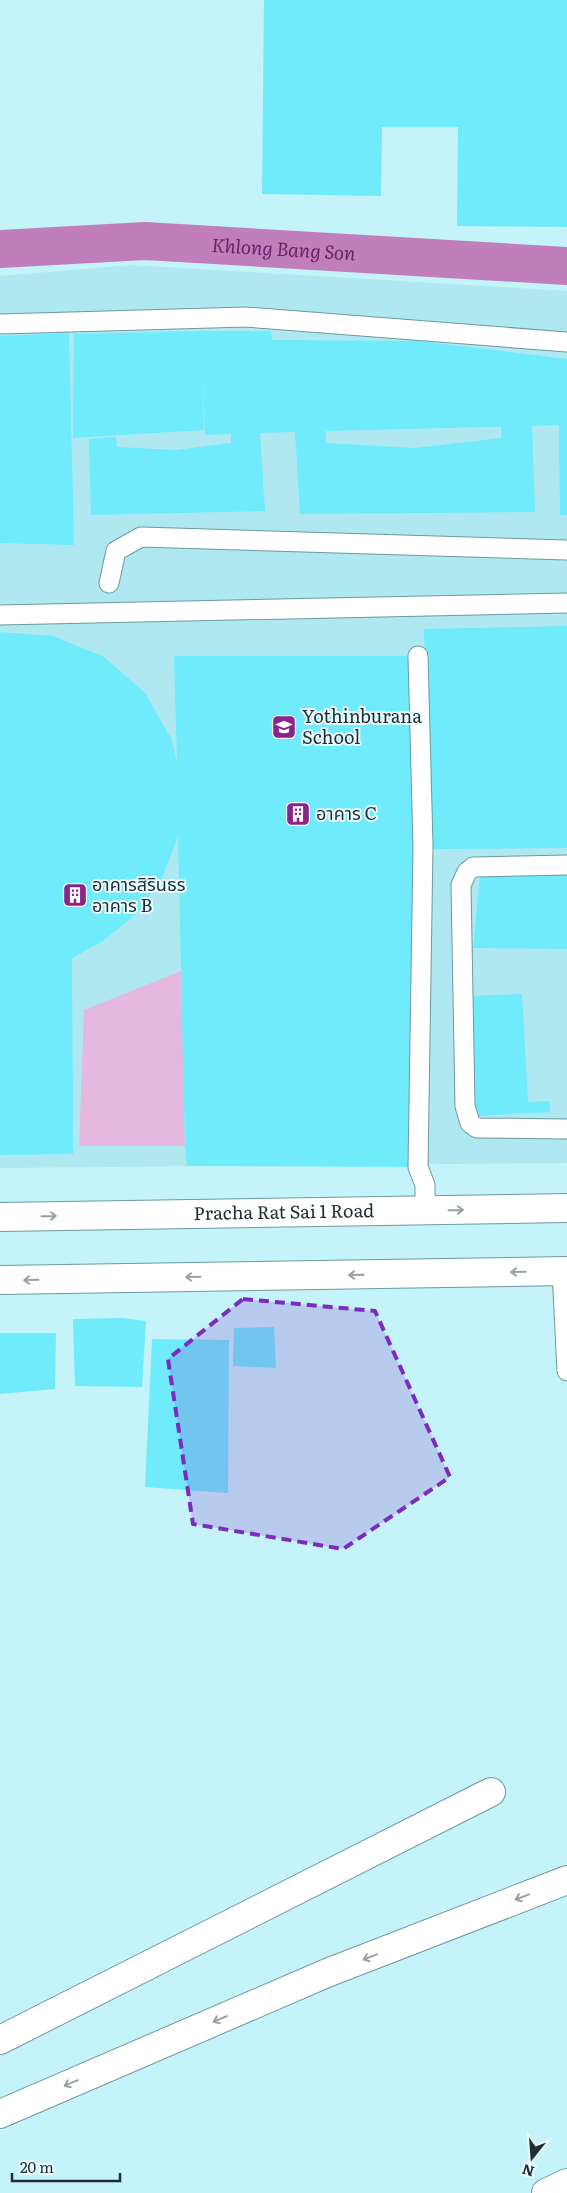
<svg xmlns="http://www.w3.org/2000/svg" width="567" height="2193" font-family="Literata,'Noto Sans Thai',serif">
<rect width="100%" height="100%" fill="#c5f3fa"/>
<path fill="#b0e8f1" d="M132,265L567,291V1163L0,1168V276Z"/>
<path fill="#e4b8e0" d="M181,971L185,1146H79L84,1010Z"/>
<g fill="none" stroke-linecap="round" stroke-linejoin="round">
<path stroke="#c07fbb" stroke-width="38" id="s1" d="M0,249L145,241L567,266"/>
</g>
<g fill="#6febfc" fill-rule="evenodd">
<path d="M264,0H567V227L457,226L458,127H382L381,196L262,194Z"/>
<path d="M202,331H271L272,340L421,341L567,359V515H560L559,425L527,426H532L535,512L300,514L295,432L260,433L265,511L91,515L89,439L116,437L117,447L176,450L231,443V434L205,435L202,356L204,430L73,438L74,334ZM486,427H501V438L415,448L326,443V431Z"/>
<path d="M69,333L74,545L0,543V336Z"/>
<path d="M567,626V848L428,849L424,629Z"/>
<path d="M0,632L53,636L104,657L145,693L172,740L177,763L174,656H418V1167L187,1166L185,1146L178,836L162,878L137,913L103,941L72,958L73,1154L0,1155Z"/>
<path d="M567,873V949L473,948L480,874Z"/>
<path d="M522,994L528,1102L550,1101V1112L476,1116L470,996Z"/>
<path d="M123,1318L146,1321L142,1387L75,1386L73,1319Z"/>
<path d="M274,1327L276,1368L233,1366L234,1328Z"/>
<path d="M0,1333H56L55,1389L0,1394Z"/>
<path d="M152,1339L229,1340L228,1493L145,1487Z"/>
</g>
<g fill="none" stroke-linecap="round" stroke-linejoin="round">
<defs>
<g id="service">
<path d="M0,324L246,317L567,342"/>
<path d="M109,583L116,551L141,537L567,550"/>
<path d="M0,615L567,603"/>
<path d="M418,656L423,846L418,1167L425,1185V1210"/>
<path d="M567,865L473,867L467,872L461,885L465,1106L470,1123L477,1128L567,1129"/>
<path d="M562,1271L567,1371"/>
</g>
<path id="minor" d="M0,2040L491,1792"/>
<g id="secondary">
<path id="s2" d="M0,1217L567,1208"/>
<path d="M0,1280L567,1271"/>
</g>
<g id="motorway">
<path d="M0,2114L327,1973L567,1880"/>
<path d="M546,2193L567,2183"/>
</g>
</defs>
<use href="#service" stroke="#6d999f" stroke-width="21"/>
<use href="#minor" stroke="#6d999f" stroke-width="30"/>
<use href="#secondary" stroke="#6d999f" stroke-width="30"/>
<use href="#motorway" stroke="#6d999f" stroke-width="30"/>
<use href="#service" stroke="#fff" stroke-width="19"/>
<use href="#minor" stroke="#fff" stroke-width="28"/>
<use href="#secondary" stroke="#fff" stroke-width="28"/>
<use href="#motorway" stroke="#fff" stroke-width="28"/>
</g>
<defs><path id="oneway-shaft" d="M-6 0H5M1.5-3L5.5 0L1.5 3" fill="none" stroke-width="1.6" stroke-linecap="round" stroke-linejoin="round" transform="scale(1.25)"/></defs>
<g stroke="#99a1a3">
<use href="#oneway-shaft" transform="translate(456 1210) rotate(-1)"/>
<use href="#oneway-shaft" transform="translate(49 1216) rotate(-1)"/>
<use href="#oneway-shaft" transform="translate(518 1272) rotate(179)"/>
<use href="#oneway-shaft" transform="translate(356 1275) rotate(179)"/>
<use href="#oneway-shaft" transform="translate(193 1277) rotate(179)"/>
<use href="#oneway-shaft" transform="translate(31 1280) rotate(179)"/>
<use href="#oneway-shaft" transform="translate(522 1897) rotate(159)"/>
<use href="#oneway-shaft" transform="translate(370 1957) rotate(159)"/>
<use href="#oneway-shaft" transform="translate(220 2019) rotate(157)"/>
<use href="#oneway-shaft" transform="translate(71 2083) rotate(157)"/>
</g>
<path fill="#7b2cbf" fill-opacity="0.2" stroke="#7b2cbf" stroke-width="4" stroke-dasharray="10 6" stroke-linejoin="round" d="M243,1299L375,1311L450,1477L343,1549L193,1524L168,1359Z"/>
<defs>
<symbol id="school-square" viewBox="-11 -11 22 22"><rect x="-9" y="-9" width="18" height="18" rx="4" fill="#8c2388" stroke="#e9fbfe"/><path d="M0-5L7-2L0 1L-7-2ZM-4 1L0 2.5L4 1V4Q0 6-4 4Z" fill="#fff"/></symbol>
<symbol id="building-square" viewBox="-11 -11 22 22"><rect x="-9" y="-9" width="18" height="18" rx="4" fill="#8c2388" stroke="#e9fbfe"/><path d="M-4-6H4V6H1V3H-1V6H-4ZM-2.5-4.3h1.7v1.8h-1.7ZM.8-4.3h1.7v1.8H.8ZM-2.5-1h1.7V.8h-1.7ZM.8-1h1.7V.8H.8Z" fill="#fff"/></symbol>
</defs>
<g fill-rule="evenodd">
<use href="#school-square" x="270" y="713" width="28" height="28"/>
<use href="#building-square" x="284" y="800" width="28" height="28"/>
<use href="#building-square" x="61" y="881" width="28" height="28"/>
</g>
<g text-anchor="middle" stroke-width="4" stroke-linejoin="round" paint-order="stroke">
<g font-size="18" fill="#1d2f32" stroke="#e9fbfe" text-anchor="start">
<text x="302" y="723">Yothinburana<tspan x="302" dy="21">School</tspan></text>
<text x="316" y="820">อาคาร C</text>
<text x="92" y="891">อาคารสิรินธร<tspan x="92" dy="21">อาคาร B</tspan></text>
</g>
<g font-size="18" fill="#1d2f32" stroke="#e9fbfe">
<text dy="6" stroke="none"><textPath href="#s2" startOffset="284">Pracha Rat Sai 1 Road</textPath></text>
</g>
<g font-size="19" font-style="italic" fill="#6d1f6a" stroke="#e9fbfe">
<text dy="7" stroke="none"><textPath href="#s1" startOffset="284">Khlong Bang Son</textPath></text>
</g>
</g>
<g transform="translate(532 2158) rotate(197)" stroke="#e9fbfe" stroke-width="4" paint-order="stroke">
<path d="M0-4L9 19L0 12L-9 19Z" fill="#1d2f32"/>
<text y="-8" font-size="14" font-weight="bold" text-anchor="middle" fill="#1d2f32">N</text>
</g>
<path d="M12 2173v8h108v-8" fill="none" stroke="#1d2f32" stroke-width="2.5"/>
<text x="20" y="2173" font-size="15" fill="#1d2f32" stroke="#e9fbfe" stroke-width="4" paint-order="stroke">20 m</text>
</svg>
